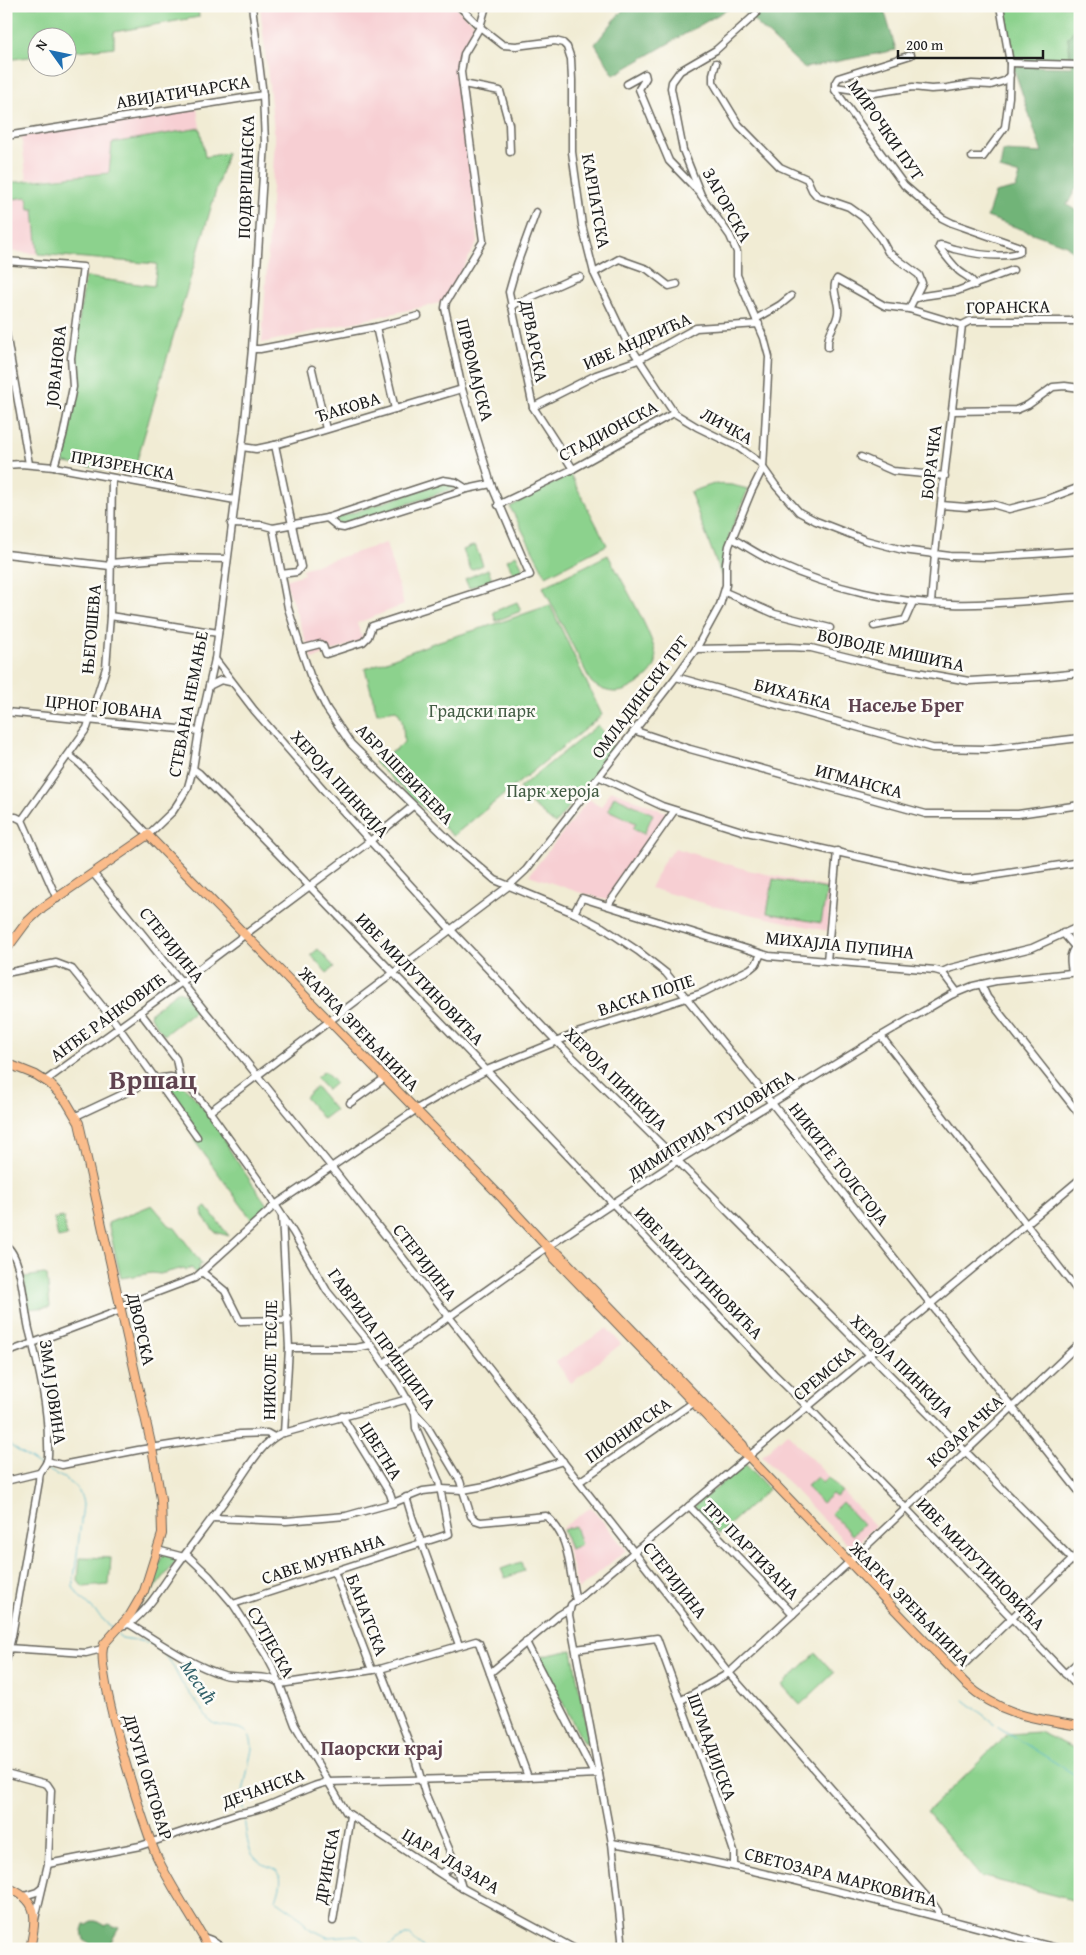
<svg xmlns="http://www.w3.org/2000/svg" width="1086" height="1955" font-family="'Gentium Book Plus',serif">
<rect width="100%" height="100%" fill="#fdfcf7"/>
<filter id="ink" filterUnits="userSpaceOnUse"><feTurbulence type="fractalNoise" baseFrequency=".02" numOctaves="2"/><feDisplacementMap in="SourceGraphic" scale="10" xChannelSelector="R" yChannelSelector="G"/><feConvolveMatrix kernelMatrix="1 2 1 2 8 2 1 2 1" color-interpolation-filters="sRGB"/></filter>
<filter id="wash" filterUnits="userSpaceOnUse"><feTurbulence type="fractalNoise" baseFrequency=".0096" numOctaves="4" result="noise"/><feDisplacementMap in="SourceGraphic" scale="20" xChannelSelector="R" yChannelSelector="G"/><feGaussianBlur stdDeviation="1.12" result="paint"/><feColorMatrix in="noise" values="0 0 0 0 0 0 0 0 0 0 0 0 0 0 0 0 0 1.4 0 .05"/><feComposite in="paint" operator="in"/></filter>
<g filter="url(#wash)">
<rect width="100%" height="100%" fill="#f1ecd4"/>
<g fill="#f7cfd3">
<path d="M260,6H455L475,25L474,31L460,53L459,70L478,241L444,302L262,343L275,139Z"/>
<path d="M197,108L200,128L112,143L109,173L27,179L21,136Z"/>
<path d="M27,197L34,209L38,254L6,251V200Z"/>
<path d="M386,543L404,605L357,623L363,640L312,659L285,580L304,574L302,569Z"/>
<path d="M611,790L668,813L607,900L578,892L529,875L589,799L601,807Z"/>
<path d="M675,848L748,870L831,888L827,931L717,907L650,888L666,857L669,856Z"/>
<path d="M607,1328L621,1344L571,1383L556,1362Z"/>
<path d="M787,1433L875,1526L852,1549L762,1456Z"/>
<path d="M591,1507L626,1550L578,1590L562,1528Z"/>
</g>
<g fill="#8cd28d" stroke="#547754">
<path d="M6,6H198L199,17L114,32V47L68,52V38H38L37,56L6,60Z"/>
<path d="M1003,6H1080V22L1068,38L1071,63L1018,61L1012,55Z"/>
<path d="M200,128L205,157L227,153L133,474L59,462L77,388L75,350L85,277L154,286L157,264L38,254L34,209H29L27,197L6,200V183L109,173L112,143Z"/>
<path d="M570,474L607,545L546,576L510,507Z"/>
<path d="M445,482H450L458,487L345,525L341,526L334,519Z"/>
<path d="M714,484L732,485L748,489L729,536L723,576L721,575L690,492Z"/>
<path d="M475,545L483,565L471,570L463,550Z"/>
<path d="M516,555L524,571L514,575L507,560Z"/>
<path d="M608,555C618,574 660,645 656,662C654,674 640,683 630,688C617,696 601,691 591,682L543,587Z"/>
<path d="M488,569L492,579L469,588L465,579Z"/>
<path d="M517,602L521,611L496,621L493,612Z"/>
<path d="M550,605L602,715L453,836L374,762L398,748L404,742C403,731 404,717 396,710L377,713L365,669L436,642L495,624Z"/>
<path d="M598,725L615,750L555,824L532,805L519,788Z"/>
<path d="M614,796L653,814L644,834L633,829L636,823L608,810Z"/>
<path d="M773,879L827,889L821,923L767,913Z"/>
<path d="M318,949L334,967L327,973L311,955Z"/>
<path d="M178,991L184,993L197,1009L164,1035L150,1017L151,1012Z"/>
<path d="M324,1071L335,1083L327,1090L316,1078Z"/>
<path d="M169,1083C173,1083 177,1083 181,1085C192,1090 217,1127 226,1138L224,1140L234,1157L267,1205L264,1210L252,1220L194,1140L197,1137L165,1088Z"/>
<path d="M316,1087L335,1110L323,1119L305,1097Z"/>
<path d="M152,1205L169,1225L175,1228L202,1264L199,1266V1271L196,1274L192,1268L186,1270L184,1268L160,1274L152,1273L121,1278L108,1223Z"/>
<path d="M206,1206L229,1236L215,1232L203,1216L202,1209Z"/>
<path d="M63,1217L67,1236L58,1238L54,1219Z"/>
<path d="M44,1274L47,1275L50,1307L28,1309L24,1277Z"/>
<path d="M745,1464L769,1489L719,1534L694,1506Z"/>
<path d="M817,1477L822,1483L828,1477L842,1492L836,1497L832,1494L822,1503L806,1487Z"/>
<path d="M842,1502L863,1525L852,1535L831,1513Z"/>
<path d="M575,1526L581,1545L570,1549L563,1530Z"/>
<path d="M163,1554L178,1559L146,1599L145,1597Z"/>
<path d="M80,1557L111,1558L109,1585L83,1587L78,1581Z"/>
<path d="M521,1562L524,1571L505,1578L501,1569Z"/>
<path d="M572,1650L589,1741L586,1743L583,1742L539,1657Z"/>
<path d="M816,1653L834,1673L800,1705L782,1685Z"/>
<path d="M1039,1732L1080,1751V1902L980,1876L927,1812L1008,1734Z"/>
</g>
<g fill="#71b478" stroke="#46684a">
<path d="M626,6H733L614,75L595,44Z"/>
<path d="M738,6H883L896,50L804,68Z"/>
<path d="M1080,22V181L1067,205L1080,213V258L1066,245L987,217L995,193L1016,188L1020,175L1000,169L1003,151L1042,153L1013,66L1072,67L1068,38Z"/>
<path d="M91,1921H96L105,1926L109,1924L119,1928L108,1947L96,1949L84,1940L82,1931L84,1925H88Z"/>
</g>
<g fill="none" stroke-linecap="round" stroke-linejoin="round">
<g stroke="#49b2c7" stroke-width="1">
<path d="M6,1440L11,1446L42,1467"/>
<path d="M46,1469C62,1478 81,1483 83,1505L73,1587L79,1596L113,1629"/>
<path d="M117,1634L122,1638L147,1642L159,1647L174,1668L181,1682L211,1722C229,1732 252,1720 252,1749L243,1792V1809"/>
<path d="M964,1700L1000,1728L1080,1778"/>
<path d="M244,1816C245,1825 247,1846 252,1854C266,1875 291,1859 276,1900L300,1917L307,1927L327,1937L356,1935L374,1949"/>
<path d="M385,1949L405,1935H411L416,1942L425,1949"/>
</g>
</g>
</g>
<g filter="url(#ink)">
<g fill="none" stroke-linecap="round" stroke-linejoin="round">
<defs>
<g id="minor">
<path d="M459,6L480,27L503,45L516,46L555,41L563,43L567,47L571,59L572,80V152L582,225L594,273L625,338L674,413L697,427L738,447L759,462L776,486L799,512L816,521L865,540L903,550L950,556L987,557L1080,551"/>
<path d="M911,55L838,78L835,83V90L904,185L942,218L952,223L1020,247V252L1018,253C999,259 974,254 954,249C949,248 945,245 940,245L939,247C945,255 952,264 959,271C965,276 971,277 975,285"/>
<path d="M716,63L713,74V82L739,125L780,167L807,179L812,190L817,196L849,207L863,217L881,239L888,252L919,275L922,283L909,309"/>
<path d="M1010,63L1080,65"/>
<path d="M463,84L500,91L509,124L510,152"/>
<path d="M627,84L645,74L646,78L639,89L669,161L699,192"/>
<path d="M835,87L874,93L913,87L931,89L947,88L972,84L991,85L1004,81L1010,75"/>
<path d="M6,136L263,95"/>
<path d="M972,157H983L1005,127L1009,97L1010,63L1000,6"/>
<path d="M536,212L517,264L509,292L533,407L573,469"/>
<path d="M6,261L83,267L71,358L73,387L63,436L54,467"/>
<path d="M594,273L619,259L647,269L669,286L677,284"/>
<path d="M914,299L923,296L957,291L1013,270"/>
<path d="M511,306L574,278L580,277"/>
<path d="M756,319L780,305L791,296"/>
<path d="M962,325L970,321H1080"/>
<path d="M376,327L395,409"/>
<path d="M6,333L29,464"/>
<path d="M828,347C827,331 836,327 838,313C840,302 830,289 837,279L885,306L909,309L962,325"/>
<path d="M252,349H260L376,327L418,316"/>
<path d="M312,369L326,429"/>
<path d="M533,407L596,375L638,360L696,328L759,324"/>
<path d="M952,411L1016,410L1028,405L1053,387L1065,386L1080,388"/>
<path d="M275,445L301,567L297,572L281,574"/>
<path d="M242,447L256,449L275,445L462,389"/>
<path d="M861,457L893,471L945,476"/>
<path d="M6,465L21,464L54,467L235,500"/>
<path d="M498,505L573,469L674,413"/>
<path d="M941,505L966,507L992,504L1009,509L1048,499L1080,487"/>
<path d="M327,518L338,527L344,528L467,489L491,484"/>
<path d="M231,524L262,525L273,528L327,518L443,480L456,482L467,489"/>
<path d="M273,528L288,608L301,649L310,675L327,709L351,744L451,842L495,880L574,913L602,927L638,951L666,973L767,1097L1080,1493"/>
<path d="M732,538C747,547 762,557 778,564C831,588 894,603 951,604C994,606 1037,599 1080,597"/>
<path d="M6,554L110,566"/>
<path d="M110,563L171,558L227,559"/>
<path d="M725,592L775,614L830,628"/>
<path d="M931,603L935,554L962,325"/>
<path d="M110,616L218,633"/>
<path d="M874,626L905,620L913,602"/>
<path d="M301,649L320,644L323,646L326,654L363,642L368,637L372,626L530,575L491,484L462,389L445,308L446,302L483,241L461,72L464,54L480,27L486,6"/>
<path d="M696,649L789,647L811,648L888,667L969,681L1039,677L1080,673"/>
<path d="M215,659L254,710L323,789L451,930L557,1042L666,1149L1080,1567"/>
<path d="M676,677L932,748L986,749L1080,738"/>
<path d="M209,686L221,680L230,682"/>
<path d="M6,712L199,731"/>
<path d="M636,731L690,749L926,814H1018L1080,805"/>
<path d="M69,755L80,764L148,835L173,811L180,800L188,787L193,769L199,731L215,659L244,431L252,349L265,143L263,95L252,6"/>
<path d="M193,769L199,773C394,971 584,1173 775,1375L816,1415L1080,1689"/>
<path d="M600,777L662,806L742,831L958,879H970L1080,862"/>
<path d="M6,817H16L22,820"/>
<path d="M22,820L87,728L106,668L110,616L112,478"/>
<path d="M22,820L57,899"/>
<path d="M93,873L329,1164L729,1673L933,1904L938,1911V1916"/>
<path d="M608,905L674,811"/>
<path d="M574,913L582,898L769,956L935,970L942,972L951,968L1032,948L1080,926"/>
<path d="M1063,933L1075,947"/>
<path d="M827,961L837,851"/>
<path d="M942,972L957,992"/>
<path d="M1072,972C1070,960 1068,951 1080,944"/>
<path d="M6,973L56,963L72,969L115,1022L197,1137"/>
<path d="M981,984L987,997L1080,1115"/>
<path d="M140,1012L176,1059L180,1079"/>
<path d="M881,1036L1080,1294"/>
<path d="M45,1081L179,984L370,841L413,806"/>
<path d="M350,1103L385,1078"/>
<path d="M209,1112L510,885L526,870L676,677L696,649L720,605L726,585V563L729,546L751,492L763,468L769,357L764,338L737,275V252L730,236L701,195L683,150L671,88L672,82L680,71L716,50L756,14"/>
<path d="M76,1116L155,1079L170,1077L180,1079L185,1082L207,1108L262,1185L293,1232L327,1291L371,1345L399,1385L415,1413L427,1426L460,1481L471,1516L475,1520L481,1522L546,1516C572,1537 568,1571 576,1600"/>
<path d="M282,1216L289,1348L284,1433"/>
<path d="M6,1246C23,1256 24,1314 30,1333C39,1368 48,1406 48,1442C48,1448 49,1455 47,1461C43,1471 39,1469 39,1481L12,1636L6,1661"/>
<path d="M202,1272L225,1291L240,1321L289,1320"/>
<path d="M121,1306L195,1278L275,1205L420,1107L446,1092L487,1070L580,1032L702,993L750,969L756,964L761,954"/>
<path d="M289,1348H355L371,1345"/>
<path d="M6,1353L121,1310"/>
<path d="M384,1363L547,1247L674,1163L881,1036L951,995L973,986L996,981L1080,972"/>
<path d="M342,1416L390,1494L393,1503"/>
<path d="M47,1461L62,1465L138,1450L240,1434L267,1433L274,1437"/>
<path d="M6,1481L39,1473"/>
<path d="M579,1482L694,1402"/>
<path d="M406,1497L412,1517L459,1645"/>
<path d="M689,1506L793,1614"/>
<path d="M213,1518L286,1521L346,1516L393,1503L423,1491L440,1489L463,1490L485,1486L563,1461"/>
<path d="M157,1550L184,1557"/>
<path d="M186,1554L209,1576L233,1604L266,1655L275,1672L295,1725L346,1812L462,1888L575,1949"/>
<path d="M334,1571L372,1670"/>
<path d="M233,1604L449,1534L439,1482L416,1428L415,1413"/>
<path d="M129,1624C148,1610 162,1587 175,1568C196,1539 218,1511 238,1482C250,1465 261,1444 280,1434L408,1399"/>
<path d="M120,1626L129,1624C159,1642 190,1665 224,1675C240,1679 269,1673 280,1684L380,1669L476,1641L479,1643L528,1777"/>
<path d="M526,1642L594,1774"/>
<path d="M7,1648L86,1653L102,1649"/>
<path d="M576,1649L657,1638L714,1793L734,1852V1866"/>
<path d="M380,1669L415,1758L425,1793L455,1863L462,1888"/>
<path d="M490,1673L559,1615L569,1609"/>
<path d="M955,1673L1080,1552"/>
<path d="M1065,1674L1080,1660"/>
<path d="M680,1701L729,1673L858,1554L1080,1343"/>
<path d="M6,1773L47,1784L51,1790L48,1864L35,1919"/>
<path d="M612,1843C764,1868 912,1911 1061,1949"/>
<path d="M48,1864L140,1846L239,1813C270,1810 297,1789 328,1782L528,1777L599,1774"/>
<path d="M441,1873L449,1869L455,1863"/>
<path d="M24,1896L37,1892L42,1888"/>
<path d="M333,1921L350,1816"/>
<path d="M203,1937L211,1940L224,1949"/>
<path d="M622,1949V1939L612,1843L569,1615L571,1605L1080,1179"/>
</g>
<g id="major">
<path d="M6,950L26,923L42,908L148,835L502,1198L547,1247L554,1258L738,1449L749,1457L965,1683C1000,1715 1035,1719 1080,1726"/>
<path d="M6,1063L36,1075L50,1084L66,1101L79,1123L152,1448L161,1499L162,1534L144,1591L130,1615L104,1644C93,1668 144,1828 157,1857C170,1885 188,1911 203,1937L208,1949"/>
<path d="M549,1248L559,1254L743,1445L748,1455"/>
<path d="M6,1887C41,1900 36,1918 30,1949"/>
</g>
</defs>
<use href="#minor" stroke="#67655c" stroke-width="9"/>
<use href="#major" stroke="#67655c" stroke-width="10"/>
<use href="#minor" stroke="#fff" stroke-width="6"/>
<use href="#major" stroke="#fabc8b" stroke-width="8"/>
</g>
</g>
<g text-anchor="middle" stroke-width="5" stroke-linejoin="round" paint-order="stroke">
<g font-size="18" fill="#1c1c1c" stroke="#fdfcf7">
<text transform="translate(183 92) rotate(-9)" y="6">АВИЈАТИЧАРСКА</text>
<text transform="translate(886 130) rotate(55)" y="6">МИРОЧКИ ПУТ</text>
<text transform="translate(246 177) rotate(-88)" y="6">ПОДВРШАНСКА</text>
<text transform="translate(596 201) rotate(80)" y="6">КАРПАТСКА</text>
<text transform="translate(727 205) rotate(61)" y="6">ЗАГОРСКА</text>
<text transform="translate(1008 307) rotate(-1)" y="6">ГОРАНСКА</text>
<text transform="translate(534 341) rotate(79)" y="6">ДРВАРСКА</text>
<text transform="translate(637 341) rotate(-24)" y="6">ИВЕ АНДРИЋА</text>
<text transform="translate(56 366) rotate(-84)" y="6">ЈОВАНОВА</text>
<text transform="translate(475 370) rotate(76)" y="6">ПРВОМАЈСКА</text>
<text transform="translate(348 407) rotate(-17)" y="6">ЂАКОВА</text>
<text transform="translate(727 426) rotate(29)" y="6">ЛИЧКА</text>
<text transform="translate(608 431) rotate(-28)" y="6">СТАДИОНСКА</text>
<text transform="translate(931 462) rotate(-83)" y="6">БОРАЧКА</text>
<text transform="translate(123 465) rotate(10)" y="6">ПРИЗРЕНСКА</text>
<text transform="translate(91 629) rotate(-85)" y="6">ЊЕГОШЕВА</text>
<text transform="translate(891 650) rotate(12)" y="6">ВОЈВОДЕ МИШИЋА</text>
<text transform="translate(793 694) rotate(15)" y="6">БИХАЋКА</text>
<text transform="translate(640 697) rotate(-53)" y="6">ОМЛАДИНСКИ ТРГ</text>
<text transform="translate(188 704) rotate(-79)" y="6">СТЕВАНА НЕМАЊЕ</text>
<text transform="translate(104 707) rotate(6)" y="6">ЦРНОГ ЈОВАНА</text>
<text transform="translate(405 774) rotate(46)" y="6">АБРАШЕВИЋЕВА</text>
<text transform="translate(859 781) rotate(15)" y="6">ИГМАНСКА</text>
<text transform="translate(340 784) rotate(48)" y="6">ХЕРОЈА ПИНКИЈА</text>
<text transform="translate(172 945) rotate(51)" y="6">СТЕРИЈИНА</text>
<text transform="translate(840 945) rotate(6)" y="6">МИХАЈЛА ПУПИНА</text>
<text transform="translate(420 979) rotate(46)" y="6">ИВЕ МИЛУТИНОВИЋА</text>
<text transform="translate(646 995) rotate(-18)" y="6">ВАСКА ПОПЕ</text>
<text transform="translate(108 1017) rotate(-36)" y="6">АНЂЕ РАНКОВИЋ</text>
<text transform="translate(359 1029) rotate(46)" y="6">ЖАРКА ЗРЕЊАНИНА</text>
<text transform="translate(616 1079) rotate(45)" y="6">ХЕРОЈА ПИНКИЈА</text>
<text transform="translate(711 1125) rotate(-32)" y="6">ДИМИТРИЈА ТУЦОВИЋА</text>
<text transform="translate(839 1164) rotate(52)" y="6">НИКИТЕ ТОЛСТОЈА</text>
<text transform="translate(425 1262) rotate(52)" y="6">СТЕРИЈИНА</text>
<text transform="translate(699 1273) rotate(46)" y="6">ИВЕ МИЛУТИНОВИЋА</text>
<text transform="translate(141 1329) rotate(77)" y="6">ДВОРСКА</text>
<text transform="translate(382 1339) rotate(54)" y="6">ГАВРИЛА ПРИНЦИПА</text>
<text transform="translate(270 1360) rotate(-89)" y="6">НИКОЛЕ ТЕСЛЕ</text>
<text transform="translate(902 1366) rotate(45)" y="6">ХЕРОЈА ПИНКИЈА</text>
<text transform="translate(824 1373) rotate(-40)" y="6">СРЕМСКА</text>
<text transform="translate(53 1392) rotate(82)" y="6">ЗМАЈ ЈОВИНА</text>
<text transform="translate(628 1430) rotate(-35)" y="6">ПИОНИРСКА</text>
<text transform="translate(965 1431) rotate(-43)" y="6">КОЗАРАЧКА</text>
<text transform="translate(381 1451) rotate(58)" y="6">ЦВЕТНА</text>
<text transform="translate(751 1550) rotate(46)" y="6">ТРГ ПАРТИЗАНА</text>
<text transform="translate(323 1559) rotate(-18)" y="6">САВЕ МУНЋАНА</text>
<text transform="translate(981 1564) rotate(46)" y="6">ИВЕ МИЛУТИНОВИЋА</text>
<text transform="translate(675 1580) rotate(52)" y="6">СТЕРИЈИНА</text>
<text transform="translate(910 1604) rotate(46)" y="6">ЖАРКА ЗРЕЊАНИНА</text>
<text transform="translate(367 1615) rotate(69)" y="6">БАНАТСКА</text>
<text transform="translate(271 1642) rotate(61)" y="6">СУТЈЕСКА</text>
<text transform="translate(712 1747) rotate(70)" y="6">ШУМАДИЈСКА</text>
<text transform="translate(148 1777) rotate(73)" y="6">ДРУГИ ОКТОБАР</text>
<text transform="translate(263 1788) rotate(-20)" y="6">ДЕЧАНСКА</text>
<text transform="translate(451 1861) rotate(31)" y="6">ЦАРА ЛАЗАРА</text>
<text transform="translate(327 1866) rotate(-80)" y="6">ДРИНСКА</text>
<text transform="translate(841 1877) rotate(14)" y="6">СВЕТОЗАРА МАРКОВИЋА</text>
</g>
<g font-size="18" fill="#435c44" stroke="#fdfcf7">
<text x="482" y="717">Градски парк</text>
<text x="553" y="797">Парк хероја</text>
</g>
<g font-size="19" font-style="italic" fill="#306069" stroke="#fdfcf7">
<text transform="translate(199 1682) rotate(55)" y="7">Месић</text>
</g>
<g font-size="20" font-weight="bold" fill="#5f434f" stroke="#fdfcf7">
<text x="906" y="712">Насеље Брег</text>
<text x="382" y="1755">Паорски крај</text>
</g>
<g font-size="28" font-weight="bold" fill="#5f434f" stroke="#fdfcf7">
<text x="153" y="1089">Вршац</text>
</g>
</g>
<rect width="1086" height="1955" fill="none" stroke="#fdfcf7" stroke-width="25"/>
<g transform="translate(52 52) rotate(303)"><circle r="24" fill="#fdfcf7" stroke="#a3a29f"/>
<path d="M0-4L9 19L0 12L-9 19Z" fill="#1f6fb2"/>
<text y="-8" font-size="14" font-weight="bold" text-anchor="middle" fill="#1c1c1c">N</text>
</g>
<path d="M898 50v8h145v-8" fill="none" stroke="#1c1c1c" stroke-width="2.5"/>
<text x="906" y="50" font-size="15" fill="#1c1c1c" stroke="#fdfcf7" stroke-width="4" paint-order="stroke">200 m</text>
</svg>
